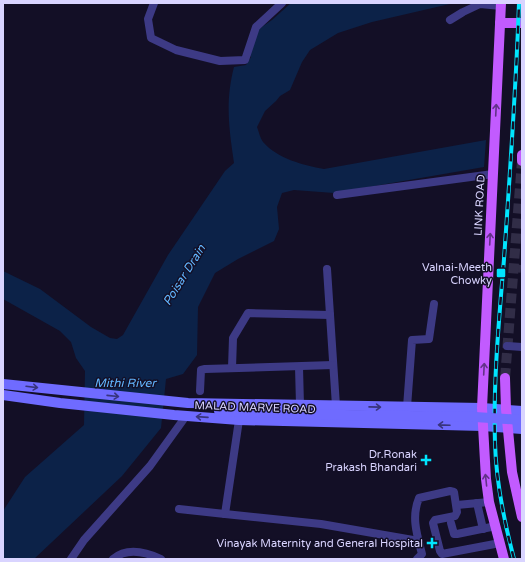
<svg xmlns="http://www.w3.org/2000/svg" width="525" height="562" font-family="'Varela Round',sans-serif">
<rect width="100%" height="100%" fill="#130f26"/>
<path fill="#0c2248" d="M291,3H454L372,22L338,33L310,50L302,62L290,90L280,96L276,101L265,111L257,127C259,132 260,138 263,142C278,159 303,165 324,169L486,140L484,167L334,193L294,190L282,193L277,207L279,229L274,241L238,259L215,273L198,307L197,355L183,374L166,379L161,428L122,476L34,559H3V511L25,477L84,425L85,371L76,358L71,342L60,331L3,299V271L40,289L91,327L110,338L117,339L123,335L168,255L225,171L234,163C229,128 225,102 234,67L246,65L251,57L247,51L256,31L272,20Z"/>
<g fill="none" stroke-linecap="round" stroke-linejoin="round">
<path stroke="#312d47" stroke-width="8" stroke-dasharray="8 4" stroke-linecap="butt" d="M513,268L522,269"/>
<path stroke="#312d47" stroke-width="10" stroke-dasharray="10 5" stroke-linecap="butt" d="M505,378L522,161"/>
<g stroke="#3d3a85" stroke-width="8">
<path d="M154,3L148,19L151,38L176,50L220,61L245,60L256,27L282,3"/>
<path d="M450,20L463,12L480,4L501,6"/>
<path d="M337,195L493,174"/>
<path d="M327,269L336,406"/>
<path d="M507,346L522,347"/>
<path d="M299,367L300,405"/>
<path d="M232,368L233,338L248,313L330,315"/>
<path d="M200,391L201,370L205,369L333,365"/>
<path d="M407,407L412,340L429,339L434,304"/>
<path d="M239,420L225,514L321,524L413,540"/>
<path d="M477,503L483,529"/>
<path d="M457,505L489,502"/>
<path d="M179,509L225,514"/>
<path d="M451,523L454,534H457L496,526"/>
<path d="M71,559L84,540L150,466L186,416"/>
<path d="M113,559C127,547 146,552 161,559"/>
<path d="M417,559L422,554C417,535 411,517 419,498L450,491L454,492L457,512L455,516L435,520L433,523L440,551L442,554L500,543"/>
</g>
<g stroke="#6f6bff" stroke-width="10">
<path d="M3,384L188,403L482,408L522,411"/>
<path d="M3,395L60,403L174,415L239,420L483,426L522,429"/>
</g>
<g stroke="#c25bff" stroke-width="10">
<path d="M501,3L482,408L486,479L489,502L504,559"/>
<path d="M500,23H522"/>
<path d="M522,161V155"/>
<path d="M505,378L506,409L512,472L522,517"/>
</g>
<defs>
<path id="rail" d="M514,559C504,521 496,482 495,443C493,382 499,320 504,259C510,174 516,89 519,3"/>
</defs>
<use href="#rail" stroke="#00e5ff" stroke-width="4"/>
<use href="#rail" stroke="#130f26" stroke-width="2.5" stroke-dasharray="8" stroke-linecap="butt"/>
<path stroke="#6f6bff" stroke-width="10" d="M219,411L345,415L475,417L522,420"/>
</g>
<defs><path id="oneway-shaft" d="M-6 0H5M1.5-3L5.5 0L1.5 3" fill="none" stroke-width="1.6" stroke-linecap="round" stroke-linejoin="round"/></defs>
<g stroke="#623188">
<use href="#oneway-shaft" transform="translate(496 110) rotate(-87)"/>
<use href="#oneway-shaft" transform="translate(490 239) rotate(-87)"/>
<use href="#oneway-shaft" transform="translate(484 369) rotate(-87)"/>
<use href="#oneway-shaft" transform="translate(486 480) rotate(-96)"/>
</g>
<g stroke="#38347d">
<use href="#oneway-shaft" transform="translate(32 387) rotate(7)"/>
<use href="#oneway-shaft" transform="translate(113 396) rotate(6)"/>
<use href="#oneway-shaft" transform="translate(375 407) rotate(1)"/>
<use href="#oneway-shaft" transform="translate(202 417) rotate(-176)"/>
<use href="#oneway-shaft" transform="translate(444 425) rotate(-178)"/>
</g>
<g fill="#00e5ff" stroke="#130f26" stroke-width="1.5">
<rect x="496" y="268" width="10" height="10" rx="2"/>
<path d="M424 454h4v4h4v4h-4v4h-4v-4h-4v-4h4z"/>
<path d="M430 537h4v4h4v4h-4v4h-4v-4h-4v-4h4z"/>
</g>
<g text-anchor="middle" stroke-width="3" stroke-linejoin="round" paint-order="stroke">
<g font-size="11" fill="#d9d4ff" stroke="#130f26">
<text transform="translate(479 205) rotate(-87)" y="4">LINK ROAD</text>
<text transform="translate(255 407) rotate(2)" y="4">MALAD MARVE ROAD</text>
</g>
<g font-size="11" fill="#d9d4ff" stroke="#130f26" text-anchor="end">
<text x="492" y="271">Valnai-Meeth<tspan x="492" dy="13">Chowky</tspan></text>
<text x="417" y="458">Dr.Ronak<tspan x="417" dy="13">Prakash Bhandari</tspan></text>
<text x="423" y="547">Vinayak Maternity and General Hospital</text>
</g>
<g font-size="12" font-style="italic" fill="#62b6ff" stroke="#130f26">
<text transform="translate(184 275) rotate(-58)" y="4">Poisar Drain</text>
<text x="125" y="387">Mithi River</text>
</g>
</g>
<rect width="525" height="562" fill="none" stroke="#d9d4ff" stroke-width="8"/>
</svg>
